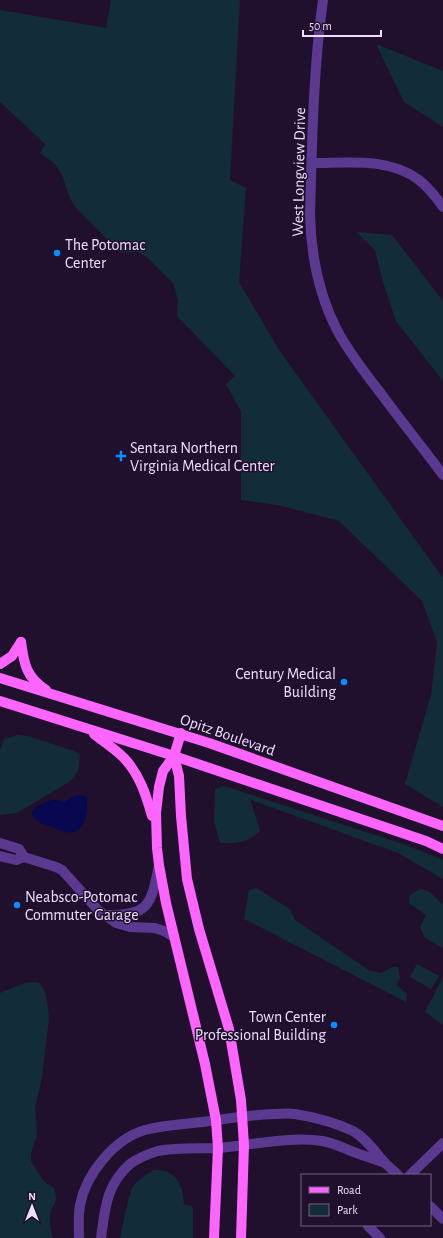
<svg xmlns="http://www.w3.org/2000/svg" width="443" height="1238" font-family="'Alegreya Sans',sans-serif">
<rect width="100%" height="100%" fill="#20102e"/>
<g fill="#132c39">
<path d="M111,0H240L230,180L246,188L239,282L279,350L443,578V807L405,784L431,695L437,642L422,601L339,521L278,505L241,500V411L226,384L235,376L177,316L178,300L173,283L147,257L138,252L121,253L75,207C66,194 66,179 57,167C53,161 45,157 40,153L45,144L0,102V10L106,28Z"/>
<path d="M376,44L443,71V127L404,102Z"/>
<path d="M356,232L392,235L443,301V381L396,321L383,282L375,250Z"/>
<path d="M17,735L28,736L74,751L80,755L79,768L75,776L69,782L17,813L0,815V750L4,739Z"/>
<path d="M224,786L406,845L441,859L443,860V879L398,853L251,800C252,811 258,820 260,831C245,844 239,843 220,843L214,821L215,789Z"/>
<path d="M256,888L290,909L295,920L370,971L382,973L392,967H398L400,978L397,985L407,994L406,1002L244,919L249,890Z"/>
<path d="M421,889L430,892L442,904L443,903V948L425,938L420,927L426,915L409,903V896L416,891Z"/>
<path d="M417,964L439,976L431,989L410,977Z"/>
<path d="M443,977V1025L425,1012Z"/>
<path d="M36,982L40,983L45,992L48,1008L49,1019L42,1078L35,1107L37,1135L31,1153V1161L42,1179L46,1183L54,1188C59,1205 53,1201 50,1215C49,1222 51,1232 53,1238H0V993L25,983Z"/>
<path d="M154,1170C176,1169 183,1185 184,1204L186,1205L191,1206L193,1209V1238H120C123,1226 128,1194 134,1185C137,1181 150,1172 154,1170Z"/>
</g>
<path fill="#080850" d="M81,795L86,797L87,799C88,813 85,836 65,832C60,831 57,829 53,827C42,824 39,824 32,815V811C37,806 48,799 56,800C59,800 62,801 65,802L73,796Z"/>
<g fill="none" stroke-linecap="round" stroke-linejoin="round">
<g stroke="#5c3990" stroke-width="10">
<path d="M323,0C313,71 312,144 310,215C311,254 319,295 337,330C349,353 366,374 382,395C402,422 423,448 443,475"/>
<path d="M312,163C347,163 389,157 419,180C428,187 436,197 443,207"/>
<path d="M0,843L19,849L24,857L56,867L62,870L98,910L116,923L130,927L155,928L164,931L174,937"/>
<path d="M0,856L16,860L24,857"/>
<path d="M106,915C150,916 151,904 159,865"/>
<path d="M410,1175L443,1143"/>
<path d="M430,1206L443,1219"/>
<path d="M368,1226L380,1238"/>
<path d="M79,1238C79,1227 78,1216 80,1205C86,1174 114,1139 145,1130C168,1124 193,1124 217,1120C236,1117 254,1115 274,1114C281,1114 288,1113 295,1114C314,1117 336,1123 353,1131C366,1138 375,1152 385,1163C389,1167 394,1171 398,1175"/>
<path d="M101,1238C105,1209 106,1185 130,1164C138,1158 148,1154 158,1151C178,1147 199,1149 219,1148C250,1145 292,1136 322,1141C335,1143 347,1150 359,1154C368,1157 377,1160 385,1163"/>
</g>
<g stroke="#fe65ff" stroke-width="10">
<path d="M21,642C24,664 26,677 46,690"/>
<path d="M0,664L12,656L21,642"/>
<path d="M0,678L209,743L443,826"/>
<path d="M0,701L174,756L426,841L443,849"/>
<path d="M181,733L174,756L163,771L159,787L156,813L157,848L159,865L166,903L205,1064L216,1120L218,1148L214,1238"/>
<path d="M94,734C104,742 115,749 124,758C140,775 146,795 152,816"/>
<path d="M174,756L179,776L181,816L187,879L199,929L229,1029L241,1100L244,1145L241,1238"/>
</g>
</g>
<g fill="#0a8dff" stroke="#20102e" stroke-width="1.5">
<circle cx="57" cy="253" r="4"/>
<path d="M119 450h4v4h4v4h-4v4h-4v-4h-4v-4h4z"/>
<circle cx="344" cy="682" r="4"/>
<circle cx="17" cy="905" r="4"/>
<circle cx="334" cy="1025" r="4"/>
</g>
<g text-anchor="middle" stroke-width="3" stroke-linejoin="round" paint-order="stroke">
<g font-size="16" fill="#eedeff" stroke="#20102e">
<text transform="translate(298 172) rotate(-89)" y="6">West Longview Drive</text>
<text transform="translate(228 734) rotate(19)" y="6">Opitz Boulevard</text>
</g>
<g font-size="16" fill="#eedeff" stroke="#20102e" text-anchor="start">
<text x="65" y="250">The Potomac<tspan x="65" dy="18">Center</tspan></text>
<text x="130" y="453">Sentara Northern<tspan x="130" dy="18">Virginia Medical Center</tspan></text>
<text x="336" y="679" text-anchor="end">Century Medical<tspan x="336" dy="18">Building</tspan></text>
<text x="25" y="902">Neabsco-Potomac<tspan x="25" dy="18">Commuter Garage</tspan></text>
<text x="326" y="1022" text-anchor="end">Town Center<tspan x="326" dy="18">Professional Building</tspan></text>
</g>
</g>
<rect x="301" y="1174" width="130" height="52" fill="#20102e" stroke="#726282"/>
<rect x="309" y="1187" width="20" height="6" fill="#fe65ff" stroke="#726282"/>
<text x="337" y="1194" font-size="12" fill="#eedeff">Road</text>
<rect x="309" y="1204" width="20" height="12" fill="#132c39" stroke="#726282"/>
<text x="337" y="1214" font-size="12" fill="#eedeff">Park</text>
<g transform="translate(32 1206)" stroke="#20102e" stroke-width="3" paint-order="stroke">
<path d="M0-3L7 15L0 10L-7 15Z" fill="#eedeff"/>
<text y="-6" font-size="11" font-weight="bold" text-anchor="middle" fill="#eedeff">N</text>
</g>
<path d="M303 30v6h78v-6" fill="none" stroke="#eedeff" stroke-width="2"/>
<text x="309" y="30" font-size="12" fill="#eedeff" stroke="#20102e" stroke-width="3" paint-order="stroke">50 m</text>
</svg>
